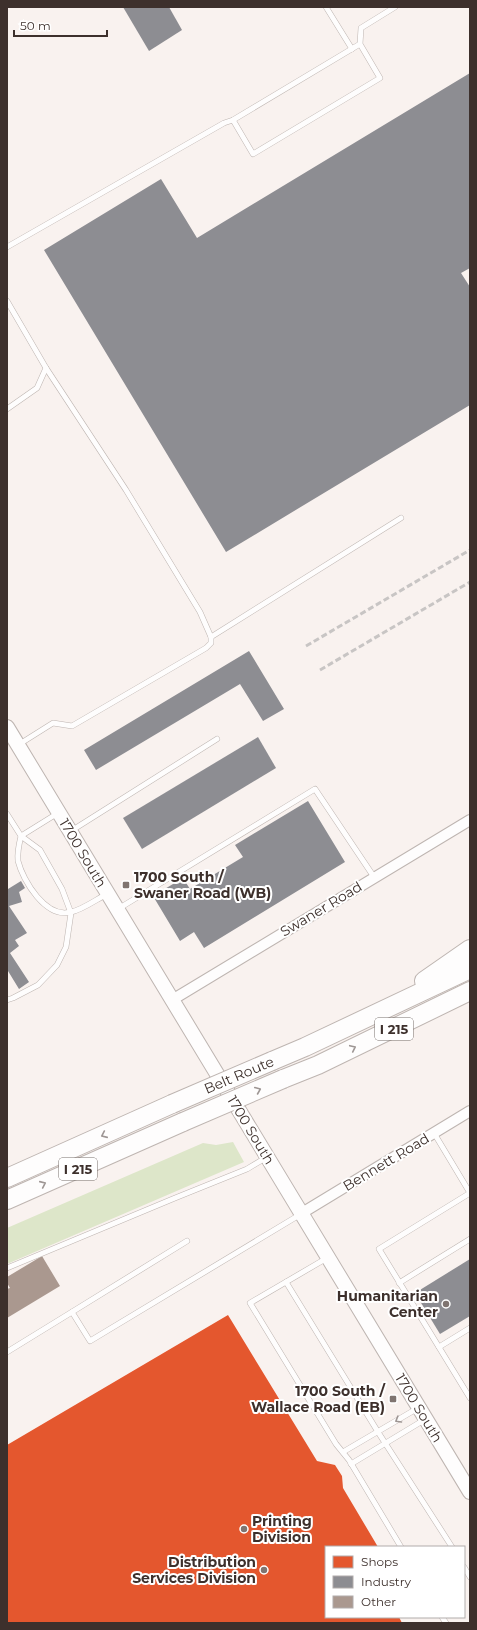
<svg xmlns="http://www.w3.org/2000/svg" width="477" height="1630" font-family="Montserrat,sans-serif">
<rect width="100%" height="100%" fill="#f9f2ef"/>
<path fill="#dde6c9" d="M233,1142L244,1162L7,1264V1228L203,1143L216,1145Z"/>
<path fill="#e4572e" d="M228,1315L317,1461L335,1465L342,1476L343,1488L378,1547H326V1617H399L402,1623H7V1445Z"/>
<g fill="#8d8d92">
<path d="M123,7H169L182,30L149,51Z"/>
<path d="M470,73V268L461,273L470,287V405L226,552L44,250L161,179L197,238Z"/>
<path d="M249,651L284,709L263,721L240,684L96,770L84,750Z"/>
<path d="M258,737L276,768L142,849L123,818Z"/>
<path d="M308,801L345,862L204,948L194,932L180,941L153,896L183,878L190,889L243,857L235,845Z"/>
<path d="M21,881L25,888L19,892L22,902L9,906L27,933L15,940L19,946L10,953L29,982L19,989L8,971L7,972V888L8,889Z"/>
<path d="M470,1259V1316L440,1334L415,1293Z"/>
</g>
<path fill="#aa988f" d="M42,1256L60,1286L7,1318V1289L10,1288L7,1283V1277Z"/>
<g fill="none" stroke-linecap="round" stroke-linejoin="round">
<defs>
<g id="lane">
<path d="M326,7L352,49"/>
<path d="M360,44L233,120L253,154L380,78L360,44L361,28L395,7"/>
<path d="M7,247L224,123L233,120"/>
<path d="M7,301L46,368L37,388L7,409"/>
<path d="M211,637L401,518"/>
<path d="M18,745L53,723L72,726L206,648L211,643V637L200,612L126,490L46,368"/>
<path d="M58,813L21,836C19,844 17,852 18,861C23,881 46,919 71,912C82,910 97,899 107,894"/>
<path d="M7,814L21,836L40,850L62,889L71,913L66,947L57,965L38,985L13,998L7,1000"/>
<path d="M71,831L217,739"/>
<path d="M118,909L315,789L374,877"/>
<path d="M434,1133L470,1193L379,1249L470,1398"/>
<path d="M187,1241L72,1312L90,1341L301,1214"/>
<path d="M327,1258L250,1303L336,1444L349,1460L401,1547"/>
<path d="M7,1268L175,1198L247,1169L267,1157"/>
<path d="M286,1282L378,1432L452,1547"/>
<path d="M399,1283L470,1239"/>
<path d="M439,1347L470,1328"/>
<path d="M7,1352L72,1312"/>
<path d="M343,1452L418,1408"/>
<path d="M351,1464L424,1420"/>
<path d="M464,1567L470,1577"/>
<path d="M442,1617L446,1623"/>
</g>
<g id="street">
<path d="M172,1000L470,820"/>
<path d="M302,1213L470,1111"/>
</g>
<path id="secondary" d="M7,727L470,1492"/>
<g id="highway">
<path d="M424,981L470,949"/>
<path d="M272,1061L305,1047L470,969"/>
<path d="M283,1079L318,1065L470,991"/>
<path d="M7,1178L172,1104"/>
<path d="M7,1200L183,1122"/>
</g>
</defs>
<use href="#lane" stroke="#beb5b1" stroke-width="6"/>
<use href="#street" stroke="#beb5b1" stroke-width="12"/>
<use href="#secondary" stroke="#beb5b1" stroke-width="16"/>
<use href="#highway" stroke="#beb5b1" stroke-width="20"/>
<use href="#lane" stroke="#fefdfd" stroke-width="5"/>
<use href="#street" stroke="#fefdfd" stroke-width="10"/>
<use href="#secondary" stroke="#fefdfd" stroke-width="14"/>
<use href="#highway" stroke="#fefdfd" stroke-width="18"/>
<g stroke="#c8c5c4" stroke-width="3" stroke-dasharray="6 3" stroke-linecap="butt">
<path d="M306,646L470,550"/>
<path d="M320,670L470,582"/>
</g>
<defs>
<g id="highway-bridge">
<path d="M172,1104L272,1061"/>
<path d="M183,1122L283,1079"/>
</g>
</defs>
<use href="#highway-bridge" stroke="#beb5b1" stroke-width="20" stroke-linecap="butt"/>
<use href="#highway-bridge" stroke="#fefdfd" stroke-width="18"/>
</g>
<defs><path id="oneway-chevron" d="M-2-3.5L2.5 0L-2 3.5" fill="none" stroke-width="1.6" stroke-linecap="round" stroke-linejoin="round"/></defs>
<g stroke="#9e9694">
<use href="#oneway-chevron" transform="translate(353 1048) rotate(-25)"/>
<use href="#oneway-chevron" transform="translate(258 1090) rotate(-23)"/>
<use href="#oneway-chevron" transform="translate(104 1135) rotate(156)"/>
<use href="#oneway-chevron" transform="translate(43 1184) rotate(-24)"/>
<use href="#oneway-chevron" transform="translate(398 1420) rotate(149)"/>
</g>
<g fill="#7f7470" stroke="#fff" stroke-width="1.5">
<rect x="122" y="881" width="8" height="8" rx="2"/>
<circle cx="446" cy="1304" r="4"/>
<rect x="389" y="1395" width="8" height="8" rx="2"/>
<circle cx="244" cy="1529" r="4"/>
<circle cx="264" cy="1570" r="4"/>
</g>
<g text-anchor="middle" stroke-width="4" stroke-linejoin="round" paint-order="stroke">
<g fill="#fff" stroke="#776e6b" stroke-width="1">
<rect x="375" y="1018" width="38" height="22" rx="3"/>
<rect x="59" y="1158" width="38" height="22" rx="3"/>
</g>
<g font-size="13" font-weight="bold" fill="#3d302c">
<text x="394" y="1034">I 215</text>
<text x="78" y="1174">I 215</text>
</g>
<g font-size="14" fill="#3d302c" stroke="#fff">
<text transform="translate(83 853) rotate(59)" y="5">1700 South</text>
<text transform="translate(321 909) rotate(-31)" y="5">Swaner Road</text>
<text transform="translate(239 1075) rotate(-23)" y="5">Belt Route</text>
<text transform="translate(251 1130) rotate(59)" y="5">1700 South</text>
<text transform="translate(386 1162) rotate(-31)" y="5">Bennett Road</text>
<text transform="translate(419 1408) rotate(59)" y="5">1700 South</text>
</g>
<g font-size="14" font-weight="bold" fill="#3d302c" stroke="#fff" text-anchor="end">
<text x="134" y="882" text-anchor="start">1700 South /<tspan x="134" dy="16">Swaner Road (WB)</tspan></text>
<text x="438" y="1301">Humanitarian<tspan x="438" dy="16">Center</tspan></text>
<text x="385" y="1396">1700 South /<tspan x="385" dy="16">Wallace Road (EB)</tspan></text>
<text x="252" y="1526" text-anchor="start">Printing<tspan x="252" dy="16">Division</tspan></text>
<text x="256" y="1567">Distribution<tspan x="256" dy="16">Services Division</tspan></text>
</g>
</g>
<rect width="477" height="1630" fill="none" stroke="#3d302c" stroke-width="16"/>
<rect x="325" y="1546" width="140" height="72" fill="#ffffff" stroke="#b1acab"/>
<rect x="333" y="1556" width="20" height="12" fill="#e4572e" stroke="#b1acab"/>
<text x="361" y="1566" font-size="12" fill="#3d302c">Shops</text>
<rect x="333" y="1576" width="20" height="12" fill="#8d8d92" stroke="#b1acab"/>
<text x="361" y="1586" font-size="12" fill="#3d302c">Industry</text>
<rect x="333" y="1596" width="20" height="12" fill="#aa988f" stroke="#b1acab"/>
<text x="361" y="1606" font-size="12" fill="#3d302c">Other</text>
<path d="M14 30v6h93v-6" fill="none" stroke="#3d302c" stroke-width="2"/>
<text x="20" y="30" font-size="12" fill="#3d302c" stroke="#ffffff" stroke-width="3" paint-order="stroke">50 m</text>
</svg>
